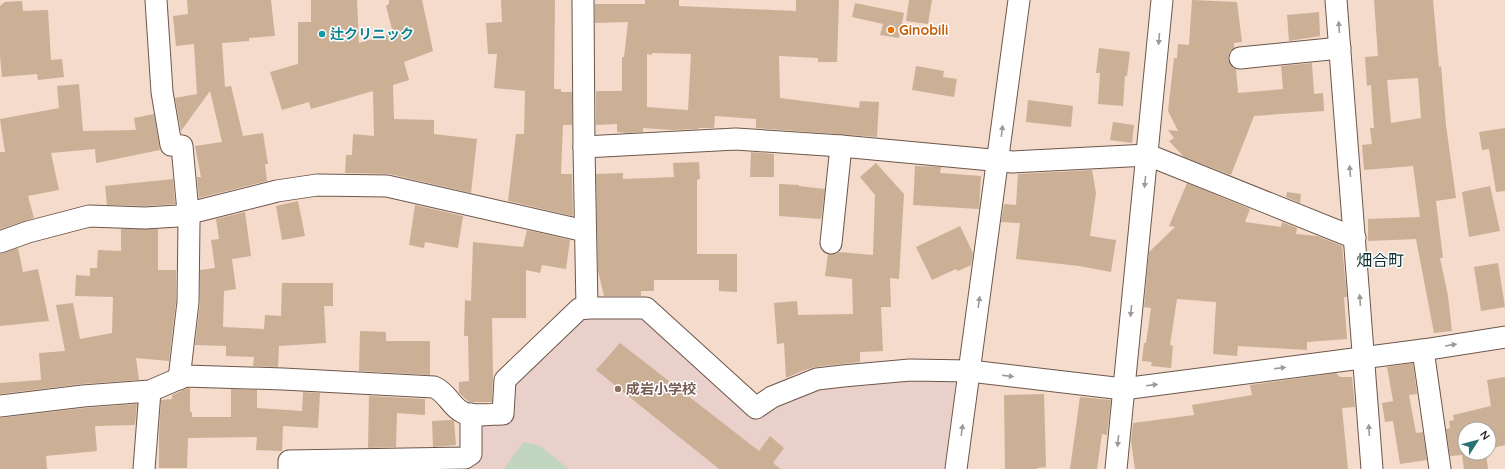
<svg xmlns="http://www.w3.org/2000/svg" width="1505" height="469" font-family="Quicksand,'Noto Sans JP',sans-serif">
<rect width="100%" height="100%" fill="#f4dbcc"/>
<path fill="#ead0ca" d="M588,314L645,315L757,418L776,401L817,385L960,377L947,469H295L467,463L479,419L505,418L512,380Z"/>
<path fill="#c1d5c1" d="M523,442L539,445L569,469H504Z"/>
<g fill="#cbb096" fill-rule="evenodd">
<path d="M187,0H271L275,36L249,38V41L222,43L225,87L231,86L243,136L263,133L268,164H265L267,181L199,198L197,177H201L195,146L222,142L210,91L181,131L175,98L197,94L194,44L176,46L173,16L188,14Z"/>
<path d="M311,0H357L359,43L393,33L386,6L389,4V0H422L433,51L404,62L409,80L393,85L394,119L434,120V134L477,139L471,193L390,174L345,173L346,155H352L353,134L374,136L373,91L311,109L309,102L282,110L270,72L298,64V22H311Z"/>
<path d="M501,0H555L554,89H561V92H572V125H563L561,174H572L573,216L508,201L516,134H524L525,91L494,88L497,54H488L486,23L502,22Z"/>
<path d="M645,0H679V6L796,11V0H839L837,62H818V58L779,56L780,98L859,108L860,101L879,102L877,137L756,128V119L715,116L714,128H698V129L672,130L643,128V132L627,133L617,132V124L596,125V91H622V57H624L628,22L595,23V4H645ZM652,53L691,54L688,110L647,107V54L652,55Z"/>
<path d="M909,0H932L928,24L906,21Z"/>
<path d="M1192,0L1237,2L1242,42L1234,43V48L1229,53L1228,59L1231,65L1236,69L1238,93L1283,89L1281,66L1312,63L1314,94L1323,93L1324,111L1254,116L1231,175L1184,157L1169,141L1174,138L1168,130L1178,131L1168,111L1174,58H1177L1178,44L1189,45Z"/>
<path d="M1374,0H1433L1439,67L1441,66L1446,125L1456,198L1436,201L1443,258H1440L1448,296L1452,331L1434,333L1416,239L1368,241V219L1420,217L1413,166L1364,170L1362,145L1372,144L1370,128H1374L1371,85L1367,86L1365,57L1378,56ZM1418,78L1421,118L1391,123L1387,80Z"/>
<path d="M22,1L23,11L48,10L51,60L62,59L64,77L38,80L37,74L2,77L0,56V6L5,2Z"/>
<path d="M855,3L904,13L899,38L880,35L883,24L852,17Z"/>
<path d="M1319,12L1320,36L1289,41L1287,15Z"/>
<path d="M1099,48L1130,52L1127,76H1125L1123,106L1098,104L1100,73H1096Z"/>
<path d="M916,66L944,71L943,77L957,79L954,97L912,90Z"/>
<path d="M79,84L83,131L136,130L134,118L154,114L160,150L96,163L95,149L51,153L59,190L28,196L34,218L0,229V152H5L0,119L59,108L57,86Z"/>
<path d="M1028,100L1073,106L1071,127L1026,122Z"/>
<path d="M1113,122L1134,125L1132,143L1110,140Z"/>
<path d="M1505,128V191L1496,192L1489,149L1482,150L1479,132Z"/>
<path d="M751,152L774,154V177H750Z"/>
<path d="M699,162L700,179L697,180V254H737V292L719,291V280H654V291H641V296H604L598,271L596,174L623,173V179L674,177L673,163Z"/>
<path d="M876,163L904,194L899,279L890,278L891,307H881L883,351L860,352V362L815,367L802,371L786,378L784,343L777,344L774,303L797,301L798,315L853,314L852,279L825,276L828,254H836L839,252L873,255L875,195L860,177Z"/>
<path d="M915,166L941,167L940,173L981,176L979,209L913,205Z"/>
<path d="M1092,170L1096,193L1090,236L1116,240L1111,272L1079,266L1016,259L1020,223L1001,222L1004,204L1016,205L1018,174Z"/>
<path d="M173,179L175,204L145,206L107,205L105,186Z"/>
<path d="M1187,183L1250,209L1245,222L1281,227L1282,222L1297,228L1296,234L1317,236L1342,246L1347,297H1344L1347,339L1307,342V350L1238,346L1237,356L1213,354L1216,302L1177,299L1170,345L1173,346L1171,368L1151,366L1152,362L1142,361L1144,343H1146L1151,308L1144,307L1149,252L1175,227L1169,226Z"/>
<path d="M779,184L799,185V186L825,189L821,219L779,216Z"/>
<path d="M1490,186L1500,231L1469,237L1462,192Z"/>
<path d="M1287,192L1301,194L1300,203L1286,197Z"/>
<path d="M298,201L305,236L282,240L276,206Z"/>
<path d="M415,205L463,216L458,248L425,242L424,248L409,245Z"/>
<path d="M245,212L251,256L232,259L236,289L224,291L223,327L264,329L265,315L281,316L282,283H333V306H324L326,343L279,346L278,367L253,366L254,357L226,356V346L195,345L200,303V270L215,268L211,240L219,239L216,219Z"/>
<path d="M960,226L973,253L971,265L958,271L956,269L932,280L916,247Z"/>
<path d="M121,229H158V270H176V301L169,361L136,358L139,380L82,384L0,394V383L41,380L39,353L65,351L56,305L73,303L80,339L112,333L113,297L75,296L76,275L90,276V268H97L98,250L121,251Z"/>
<path d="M527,230L570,240L566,269L542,265L540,273L526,270V318H492L493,378L492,402H469L459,393V382L469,381L468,336H464L465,300L471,301L473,242L523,247Z"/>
<path d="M18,248L23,272L38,269L49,321L0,326V254Z"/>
<path d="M1498,263L1505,307L1481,311L1474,267Z"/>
<path d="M360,331L386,332V341H430V375L359,371Z"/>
<path d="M620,343L759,451L770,436L784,448L773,463L781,469H719L596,370Z"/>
<path d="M1413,363L1417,394L1409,395L1416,433L1423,432L1427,460L1400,464L1393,421L1385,422L1382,403L1393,401L1387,367Z"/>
<path d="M1336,373L1340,377H1352L1355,407L1342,408L1348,469H1135L1131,441L1133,423L1194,415L1192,405L1252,395L1250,385Z"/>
<path d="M1505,377V445L1489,449V429H1465V453H1486L1488,469H1464L1462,455L1450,456L1446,429L1450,428L1449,421L1454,420L1453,415L1491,406L1487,380Z"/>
<path d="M187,388H190V412H192V417H231V389L257,390V408L302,411L303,392L320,393L318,428L283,426L282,451L256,450L257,437L188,438L187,468H159V434L161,400L172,399V395Z"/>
<path d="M1044,394L1046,467L1037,468V469H1005L1004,395Z"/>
<path d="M369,396L425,399V415L397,413L396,447L368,448Z"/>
<path d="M1080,397L1111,400L1107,435L1102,434L1097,469H1070Z"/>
<path d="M137,404L135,425L95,426L97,451L46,456L47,469H0V418L84,408Z"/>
<path d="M452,420L454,421L456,445L433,447L432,421Z"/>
</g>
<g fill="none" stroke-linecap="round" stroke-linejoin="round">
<defs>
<g id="minor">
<path d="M156,0L162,92L171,145L182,146L189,223L188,302L179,379"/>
<path d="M583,0L584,147L587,308"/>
<path d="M1336,0L1372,469"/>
<path d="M1240,58L1340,48"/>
<path d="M584,147L736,139L841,146L1013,162L1148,155L1355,238"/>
<path d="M0,242L28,232L89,216L145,218L178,216L277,191L317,185L387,186L585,231"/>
<path d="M831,243L841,146"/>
<path d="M1423,350L1440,469"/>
<path d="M0,406L83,396L150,391L185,376L283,379L434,387C448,393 450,406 462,412C471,417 492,414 503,414L505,380L579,309L587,308H646L756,408L772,397L817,379L843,376L910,370L970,371L1123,389L1423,350L1505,337"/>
<path d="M144,469L150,391"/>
<path d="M289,469V461L465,458L471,454V414"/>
<path d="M956,469L1019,0"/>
<path d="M1116,469L1162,0"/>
</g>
</defs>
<use href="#minor" stroke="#6d574a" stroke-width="23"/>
<use href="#minor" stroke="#fff" stroke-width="21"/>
</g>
<defs><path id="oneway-solid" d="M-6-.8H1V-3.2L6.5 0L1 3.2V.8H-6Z"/></defs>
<g fill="#9d9997">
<use href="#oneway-solid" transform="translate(1339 27) rotate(-94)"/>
<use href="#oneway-solid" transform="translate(1159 39) rotate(95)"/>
<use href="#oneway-solid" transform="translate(1002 131) rotate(-83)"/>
<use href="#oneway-solid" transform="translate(1350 171) rotate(-95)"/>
<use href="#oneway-solid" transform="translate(1145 182) rotate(96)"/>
<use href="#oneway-solid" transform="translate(1360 300) rotate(-94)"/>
<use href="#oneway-solid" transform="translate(979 302) rotate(-82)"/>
<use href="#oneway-solid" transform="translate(1131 311) rotate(96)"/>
<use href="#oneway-solid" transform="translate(1451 345) rotate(-9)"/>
<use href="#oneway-solid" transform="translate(1280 368) rotate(-7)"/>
<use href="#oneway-solid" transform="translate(1008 376) rotate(7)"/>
<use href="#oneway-solid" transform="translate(1152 385) rotate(-7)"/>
<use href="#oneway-solid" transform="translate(962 430) rotate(-82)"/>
<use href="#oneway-solid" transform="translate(1369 430) rotate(-94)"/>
<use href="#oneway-solid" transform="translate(1118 441) rotate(96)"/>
</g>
<circle fill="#e8710a" stroke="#fff" stroke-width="1.5" cx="891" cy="30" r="4"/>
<circle fill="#0f9aa8" stroke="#fff" stroke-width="1.5" cx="322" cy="34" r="4"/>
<circle fill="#8d6e63" stroke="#fff" stroke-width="1.5" cx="618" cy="389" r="4"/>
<g text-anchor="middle" stroke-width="3" stroke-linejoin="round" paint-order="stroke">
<g font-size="14" font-weight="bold" fill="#c56008" stroke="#fff" text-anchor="start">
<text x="899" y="35">Ginobili</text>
</g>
<g font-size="14" font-weight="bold" fill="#0d838f" stroke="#fff" text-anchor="start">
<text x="330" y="39">辻クリニック</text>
</g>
<g font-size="14" font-weight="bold" fill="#785e54" stroke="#fff" text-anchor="start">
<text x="626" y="394">成岩小学校</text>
</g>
<g font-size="16" fill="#0b2f30" stroke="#fff">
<text x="1380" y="266">畑合町</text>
</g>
</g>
<g transform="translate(1477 441) rotate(54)"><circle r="19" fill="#ffffff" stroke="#a8a4a2"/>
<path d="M0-3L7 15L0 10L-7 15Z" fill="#297374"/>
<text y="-6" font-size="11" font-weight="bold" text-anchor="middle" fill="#251c17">N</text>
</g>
</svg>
